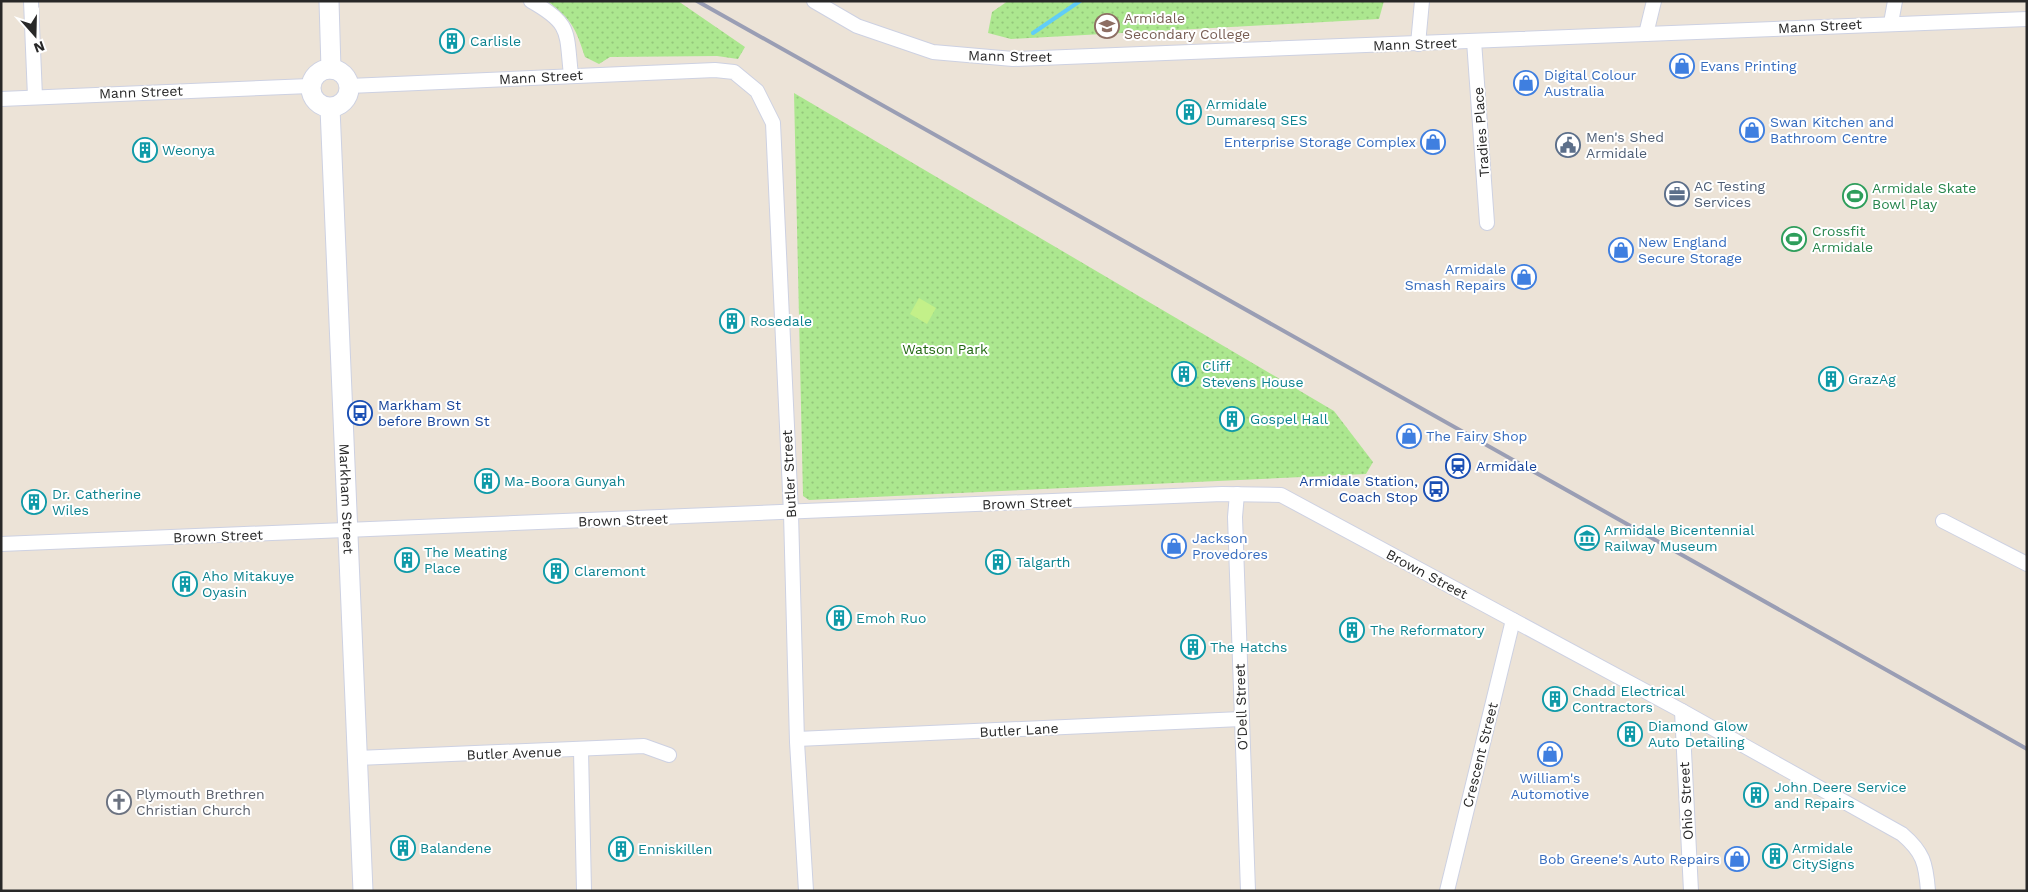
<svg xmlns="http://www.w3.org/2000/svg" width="2028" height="892" font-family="'Work Sans',sans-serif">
<defs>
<pattern id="green-dots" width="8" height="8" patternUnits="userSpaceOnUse" patternTransform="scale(1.25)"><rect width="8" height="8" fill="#ace78f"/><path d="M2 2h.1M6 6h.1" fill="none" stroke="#94c67b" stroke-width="1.8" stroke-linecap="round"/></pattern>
</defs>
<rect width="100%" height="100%" fill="#ece3d7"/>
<g fill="url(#green-dots)">
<path d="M547,1H678L745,47L738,59L717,56L610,57L599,64L585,57C576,29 572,19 547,1Z"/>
<path d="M1008,1H1384L1379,19L1011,39L988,33L992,12Z"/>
<path d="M794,93L1334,411L1373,462L1366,474L809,500L803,496Z"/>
</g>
<path fill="#c3f089" d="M919,298L936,308L927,324L910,314Z"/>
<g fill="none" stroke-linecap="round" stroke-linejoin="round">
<path stroke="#61cdf7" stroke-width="4" d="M1033,33L1080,1"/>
<defs>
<g id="street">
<path d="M31,1L35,97"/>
<path d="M531,1C572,24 566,32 571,75"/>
<path d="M814,1L857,26L933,52L1013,59L2027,19"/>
<path d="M1891,23L1895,1"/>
<path d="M1646,34L1654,1"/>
<path d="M1474,41L1487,223"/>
<path d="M1418,44L1422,1"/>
<path d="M349,86L715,70L734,72L757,91L773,123L791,513L797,742L806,891"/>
<path d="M1,99L310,86"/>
<path d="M1237,494L1235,517L1248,891"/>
<path d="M1943,521L2027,564"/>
<path d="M1,544L1222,494L1281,495L1682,711L1902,834C1923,852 1926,863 1928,891"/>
<path d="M1682,711L1691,891"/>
<path d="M797,739L1241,719"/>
<path d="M581,750L584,891"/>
<path d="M357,758L644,746L669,755"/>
<path d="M1447,891L1513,620"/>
</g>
<g id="secondary">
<path d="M329,1L331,69"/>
<circle cx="330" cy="88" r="19"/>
<path id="s1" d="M330,108L363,891"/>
</g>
</defs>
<use href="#street" stroke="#cdd1e2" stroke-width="16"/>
<use href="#secondary" stroke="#cdd1e2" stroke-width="21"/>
<use href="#street" stroke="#fff" stroke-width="14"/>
<use href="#secondary" stroke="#fff" stroke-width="19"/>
<path stroke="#9a9eb4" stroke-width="4" d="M697,1L2027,749"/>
</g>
<defs>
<symbol id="school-ring" viewBox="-11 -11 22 22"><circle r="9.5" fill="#fff" stroke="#8d6e63" stroke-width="1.5"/><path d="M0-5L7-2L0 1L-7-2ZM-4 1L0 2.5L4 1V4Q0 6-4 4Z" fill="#8d6e63"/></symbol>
<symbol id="building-ring" viewBox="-11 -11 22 22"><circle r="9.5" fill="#fff" stroke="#0f9aa8" stroke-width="1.5"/><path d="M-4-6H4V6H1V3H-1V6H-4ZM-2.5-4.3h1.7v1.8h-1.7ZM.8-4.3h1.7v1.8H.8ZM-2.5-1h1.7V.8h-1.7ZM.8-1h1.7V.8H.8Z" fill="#0f9aa8"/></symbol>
<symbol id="shop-ring" viewBox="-11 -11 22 22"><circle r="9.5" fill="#fff" stroke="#3f7fe0" stroke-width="1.5"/><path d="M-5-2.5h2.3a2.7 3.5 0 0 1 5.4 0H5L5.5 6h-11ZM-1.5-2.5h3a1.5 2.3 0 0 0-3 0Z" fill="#3f7fe0"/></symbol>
<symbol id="civic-ring" viewBox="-11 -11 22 22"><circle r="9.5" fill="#fff" stroke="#5c6f8a" stroke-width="1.5"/><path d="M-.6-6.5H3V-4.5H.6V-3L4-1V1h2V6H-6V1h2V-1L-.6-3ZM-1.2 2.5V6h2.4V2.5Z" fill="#5c6f8a"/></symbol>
<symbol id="office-ring" viewBox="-11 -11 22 22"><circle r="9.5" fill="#fff" stroke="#5c6f8a" stroke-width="1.5"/><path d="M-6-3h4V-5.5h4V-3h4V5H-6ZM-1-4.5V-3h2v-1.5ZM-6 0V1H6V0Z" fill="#5c6f8a"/></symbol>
<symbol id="stadium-ring" viewBox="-11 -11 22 22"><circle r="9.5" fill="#fff" stroke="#2e9e5b" stroke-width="1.5"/><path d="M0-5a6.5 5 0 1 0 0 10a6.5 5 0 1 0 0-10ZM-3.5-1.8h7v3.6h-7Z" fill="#2e9e5b"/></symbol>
<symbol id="bus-ring" viewBox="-11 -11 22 22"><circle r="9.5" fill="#fff" stroke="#1a4fb4" stroke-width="1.5"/><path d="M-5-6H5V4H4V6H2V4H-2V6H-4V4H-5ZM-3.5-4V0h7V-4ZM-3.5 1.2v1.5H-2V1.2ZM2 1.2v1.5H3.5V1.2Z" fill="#1a4fb4"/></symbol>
<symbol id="station-ring" viewBox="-11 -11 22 22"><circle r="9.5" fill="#fff" stroke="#1a4fb4" stroke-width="1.5"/><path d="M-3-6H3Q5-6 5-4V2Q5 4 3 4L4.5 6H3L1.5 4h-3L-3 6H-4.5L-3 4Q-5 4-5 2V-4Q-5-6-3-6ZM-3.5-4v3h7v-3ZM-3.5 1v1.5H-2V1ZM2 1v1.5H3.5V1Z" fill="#1a4fb4"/></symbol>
<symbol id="museum-ring" viewBox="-11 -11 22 22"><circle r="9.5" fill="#fff" stroke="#0f9aa8" stroke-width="1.5"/><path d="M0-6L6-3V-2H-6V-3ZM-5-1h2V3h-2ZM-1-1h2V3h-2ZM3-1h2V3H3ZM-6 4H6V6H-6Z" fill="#0f9aa8"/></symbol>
<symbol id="church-ring" viewBox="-11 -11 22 22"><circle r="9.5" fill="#fff" stroke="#6b7280" stroke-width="1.5"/><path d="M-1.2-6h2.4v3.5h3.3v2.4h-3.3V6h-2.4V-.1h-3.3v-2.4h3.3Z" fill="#6b7280"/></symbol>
</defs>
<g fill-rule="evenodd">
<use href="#school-ring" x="1093" y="12" width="28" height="28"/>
<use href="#building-ring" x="438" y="27" width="28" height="28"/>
<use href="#shop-ring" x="1668" y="52" width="28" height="28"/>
<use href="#shop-ring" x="1512" y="69" width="28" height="28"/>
<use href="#building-ring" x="1175" y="98" width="28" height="28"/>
<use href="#shop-ring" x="1738" y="116" width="28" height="28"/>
<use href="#shop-ring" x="1419" y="128" width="28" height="28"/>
<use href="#civic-ring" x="1554" y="131" width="28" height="28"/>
<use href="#building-ring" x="131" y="136" width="28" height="28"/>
<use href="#office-ring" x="1663" y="180" width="28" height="28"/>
<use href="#stadium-ring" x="1841" y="182" width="28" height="28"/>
<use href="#stadium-ring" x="1780" y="225" width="28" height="28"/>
<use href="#shop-ring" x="1607" y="236" width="28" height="28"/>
<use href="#shop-ring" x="1510" y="263" width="28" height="28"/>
<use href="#building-ring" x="718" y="307" width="28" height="28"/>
<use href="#building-ring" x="1170" y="360" width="28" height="28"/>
<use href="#building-ring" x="1817" y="365" width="28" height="28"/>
<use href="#bus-ring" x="346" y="399" width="28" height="28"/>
<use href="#building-ring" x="1218" y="405" width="28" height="28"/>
<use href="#shop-ring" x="1395" y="422" width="28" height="28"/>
<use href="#station-ring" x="1444" y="452" width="28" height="28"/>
<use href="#building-ring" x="473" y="467" width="28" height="28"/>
<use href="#bus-ring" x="1422" y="475" width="28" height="28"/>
<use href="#building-ring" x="20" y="488" width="28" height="28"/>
<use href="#museum-ring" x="1573" y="524" width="28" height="28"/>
<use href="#shop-ring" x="1160" y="532" width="28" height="28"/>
<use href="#building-ring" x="393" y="546" width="28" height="28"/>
<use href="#building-ring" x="984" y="548" width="28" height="28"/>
<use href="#building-ring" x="542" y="557" width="28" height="28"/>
<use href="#building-ring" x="171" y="570" width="28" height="28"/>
<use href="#building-ring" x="825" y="604" width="28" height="28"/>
<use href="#building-ring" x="1338" y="616" width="28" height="28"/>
<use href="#building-ring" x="1179" y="633" width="28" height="28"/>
<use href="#building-ring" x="1541" y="685" width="28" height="28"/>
<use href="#building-ring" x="1616" y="720" width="28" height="28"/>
<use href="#shop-ring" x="1536" y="740" width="28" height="28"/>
<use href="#building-ring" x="1742" y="781" width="28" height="28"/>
<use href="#church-ring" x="105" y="788" width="28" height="28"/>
<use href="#building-ring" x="389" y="834" width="28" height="28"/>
<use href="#building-ring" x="607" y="835" width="28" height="28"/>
<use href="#building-ring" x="1761" y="842" width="28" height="28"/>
<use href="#shop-ring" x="1723" y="845" width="28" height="28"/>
</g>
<g text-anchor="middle" stroke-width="4" stroke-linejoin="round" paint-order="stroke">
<g font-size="14" fill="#785e54" stroke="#fff" text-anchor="start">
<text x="1124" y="23">Armidale<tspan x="1124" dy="16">Secondary College</tspan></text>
</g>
<g font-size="14" fill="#282828" stroke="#fff">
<text transform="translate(1820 26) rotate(-3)" y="5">Mann Street</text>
<text transform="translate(1415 44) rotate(-2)" y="5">Mann Street</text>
<text transform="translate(1010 56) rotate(1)" y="5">Mann Street</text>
<text transform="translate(541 77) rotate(-3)" y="5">Mann Street</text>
<text transform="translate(141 92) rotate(-2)" y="5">Mann Street</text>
<text transform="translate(1481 132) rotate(-94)" y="5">Tradies Place</text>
<text transform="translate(789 474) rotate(-93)" y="5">Butler Street</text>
<text dy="5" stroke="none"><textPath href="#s1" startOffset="391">Markham Street</textPath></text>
<text transform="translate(1027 503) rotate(-2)" y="5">Brown Street</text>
<text transform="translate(623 520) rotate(-2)" y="5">Brown Street</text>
<text transform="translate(218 536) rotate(-2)" y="5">Brown Street</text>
<text transform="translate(1427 574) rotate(28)" y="5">Brown Street</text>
<text transform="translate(1241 707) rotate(-92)" y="5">O'Dell Street</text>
<text transform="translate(1019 730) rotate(-3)" y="5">Butler Lane</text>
<text transform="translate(514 753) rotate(-2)" y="5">Butler Avenue</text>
<text transform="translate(1480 755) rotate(-76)" y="5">Crescent Street</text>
<text transform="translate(1686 801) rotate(-93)" y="5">Ohio Street</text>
</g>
<g font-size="14" fill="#0d838f" stroke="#fff" text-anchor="start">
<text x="470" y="46">Carlisle</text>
<text x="1206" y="109">Armidale<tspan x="1206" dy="16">Dumaresq SES</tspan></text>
<text x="162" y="155">Weonya</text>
<text x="750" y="326">Rosedale</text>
<text x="1202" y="371">Cliff<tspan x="1202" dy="16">Stevens House</tspan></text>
<text x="1848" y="384">GrazAg</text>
<text x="1250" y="424">Gospel Hall</text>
<text x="504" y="486">Ma-Boora Gunyah</text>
<text x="52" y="499">Dr. Catherine<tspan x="52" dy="16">Wiles</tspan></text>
<text x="1604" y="535">Armidale Bicentennial<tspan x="1604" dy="16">Railway Museum</tspan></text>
<text x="424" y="557">The Meating<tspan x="424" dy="16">Place</tspan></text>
<text x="1016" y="567">Talgarth</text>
<text x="574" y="576">Claremont</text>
<text x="202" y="581">Aho Mitakuye<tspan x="202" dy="16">Oyasin</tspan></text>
<text x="856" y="623">Emoh Ruo</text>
<text x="1370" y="635">The Reformatory</text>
<text x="1210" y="652">The Hatchs</text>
<text x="1572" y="696">Chadd Electrical<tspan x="1572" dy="16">Contractors</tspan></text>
<text x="1648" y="731">Diamond Glow<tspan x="1648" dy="16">Auto Detailing</tspan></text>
<text x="1774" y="792">John Deere Service<tspan x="1774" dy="16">and Repairs</tspan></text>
<text x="420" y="853">Balandene</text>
<text x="1792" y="853">Armidale<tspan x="1792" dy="16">CitySigns</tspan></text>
<text x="638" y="854">Enniskillen</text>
</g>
<g font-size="14" fill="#366cbe" stroke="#fff" text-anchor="start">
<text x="1700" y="71">Evans Printing</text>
<text x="1544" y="80">Digital Colour<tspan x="1544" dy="16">Australia</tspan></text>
<text x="1770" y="127">Swan Kitchen and<tspan x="1770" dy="16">Bathroom Centre</tspan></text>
<text x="1416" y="147" text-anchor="end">Enterprise Storage Complex</text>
<text x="1638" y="247">New England<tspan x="1638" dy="16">Secure Storage</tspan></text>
<text x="1506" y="274" text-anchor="end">Armidale<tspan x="1506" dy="16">Smash Repairs</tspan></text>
<text x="1426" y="441">The Fairy Shop</text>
<text x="1192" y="543">Jackson<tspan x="1192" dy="16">Provedores</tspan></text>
<text x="1550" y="783" text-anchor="middle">William's<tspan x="1550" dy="16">Automotive</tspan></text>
<text x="1720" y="864" text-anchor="end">Bob Greene's Auto Repairs</text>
</g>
<g font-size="14" fill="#4e5e75" stroke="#fff" text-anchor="start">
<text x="1586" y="142">Men's Shed<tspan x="1586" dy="16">Armidale</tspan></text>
<text x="1694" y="191">AC Testing<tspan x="1694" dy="16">Services</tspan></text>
</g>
<g font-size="14" fill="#27864d" stroke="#fff" text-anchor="start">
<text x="1872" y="193">Armidale Skate<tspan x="1872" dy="16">Bowl Play</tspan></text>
<text x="1812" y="236">Crossfit<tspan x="1812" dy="16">Armidale</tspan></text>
</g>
<g font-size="14" fill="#246914" stroke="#fff">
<text x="945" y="354">Watson Park</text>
</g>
<g font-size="14" fill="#164399" stroke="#fff" text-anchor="start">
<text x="378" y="410">Markham St<tspan x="378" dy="16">before Brown St</tspan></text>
<text x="1476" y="471">Armidale</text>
<text x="1418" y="486" text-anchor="end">Armidale Station,<tspan x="1418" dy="16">Coach Stop</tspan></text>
</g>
<g font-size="14" fill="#5b616d" stroke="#fff" text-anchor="start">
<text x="136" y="799">Plymouth Brethren<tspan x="136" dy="16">Christian Church</tspan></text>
</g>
</g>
<rect width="2028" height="892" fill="none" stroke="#282828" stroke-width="5"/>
<g transform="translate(35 35) rotate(160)" stroke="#ffffff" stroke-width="4" paint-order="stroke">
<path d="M0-4L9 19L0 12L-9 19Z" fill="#282828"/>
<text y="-8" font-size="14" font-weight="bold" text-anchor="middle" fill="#282828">N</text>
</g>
</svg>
